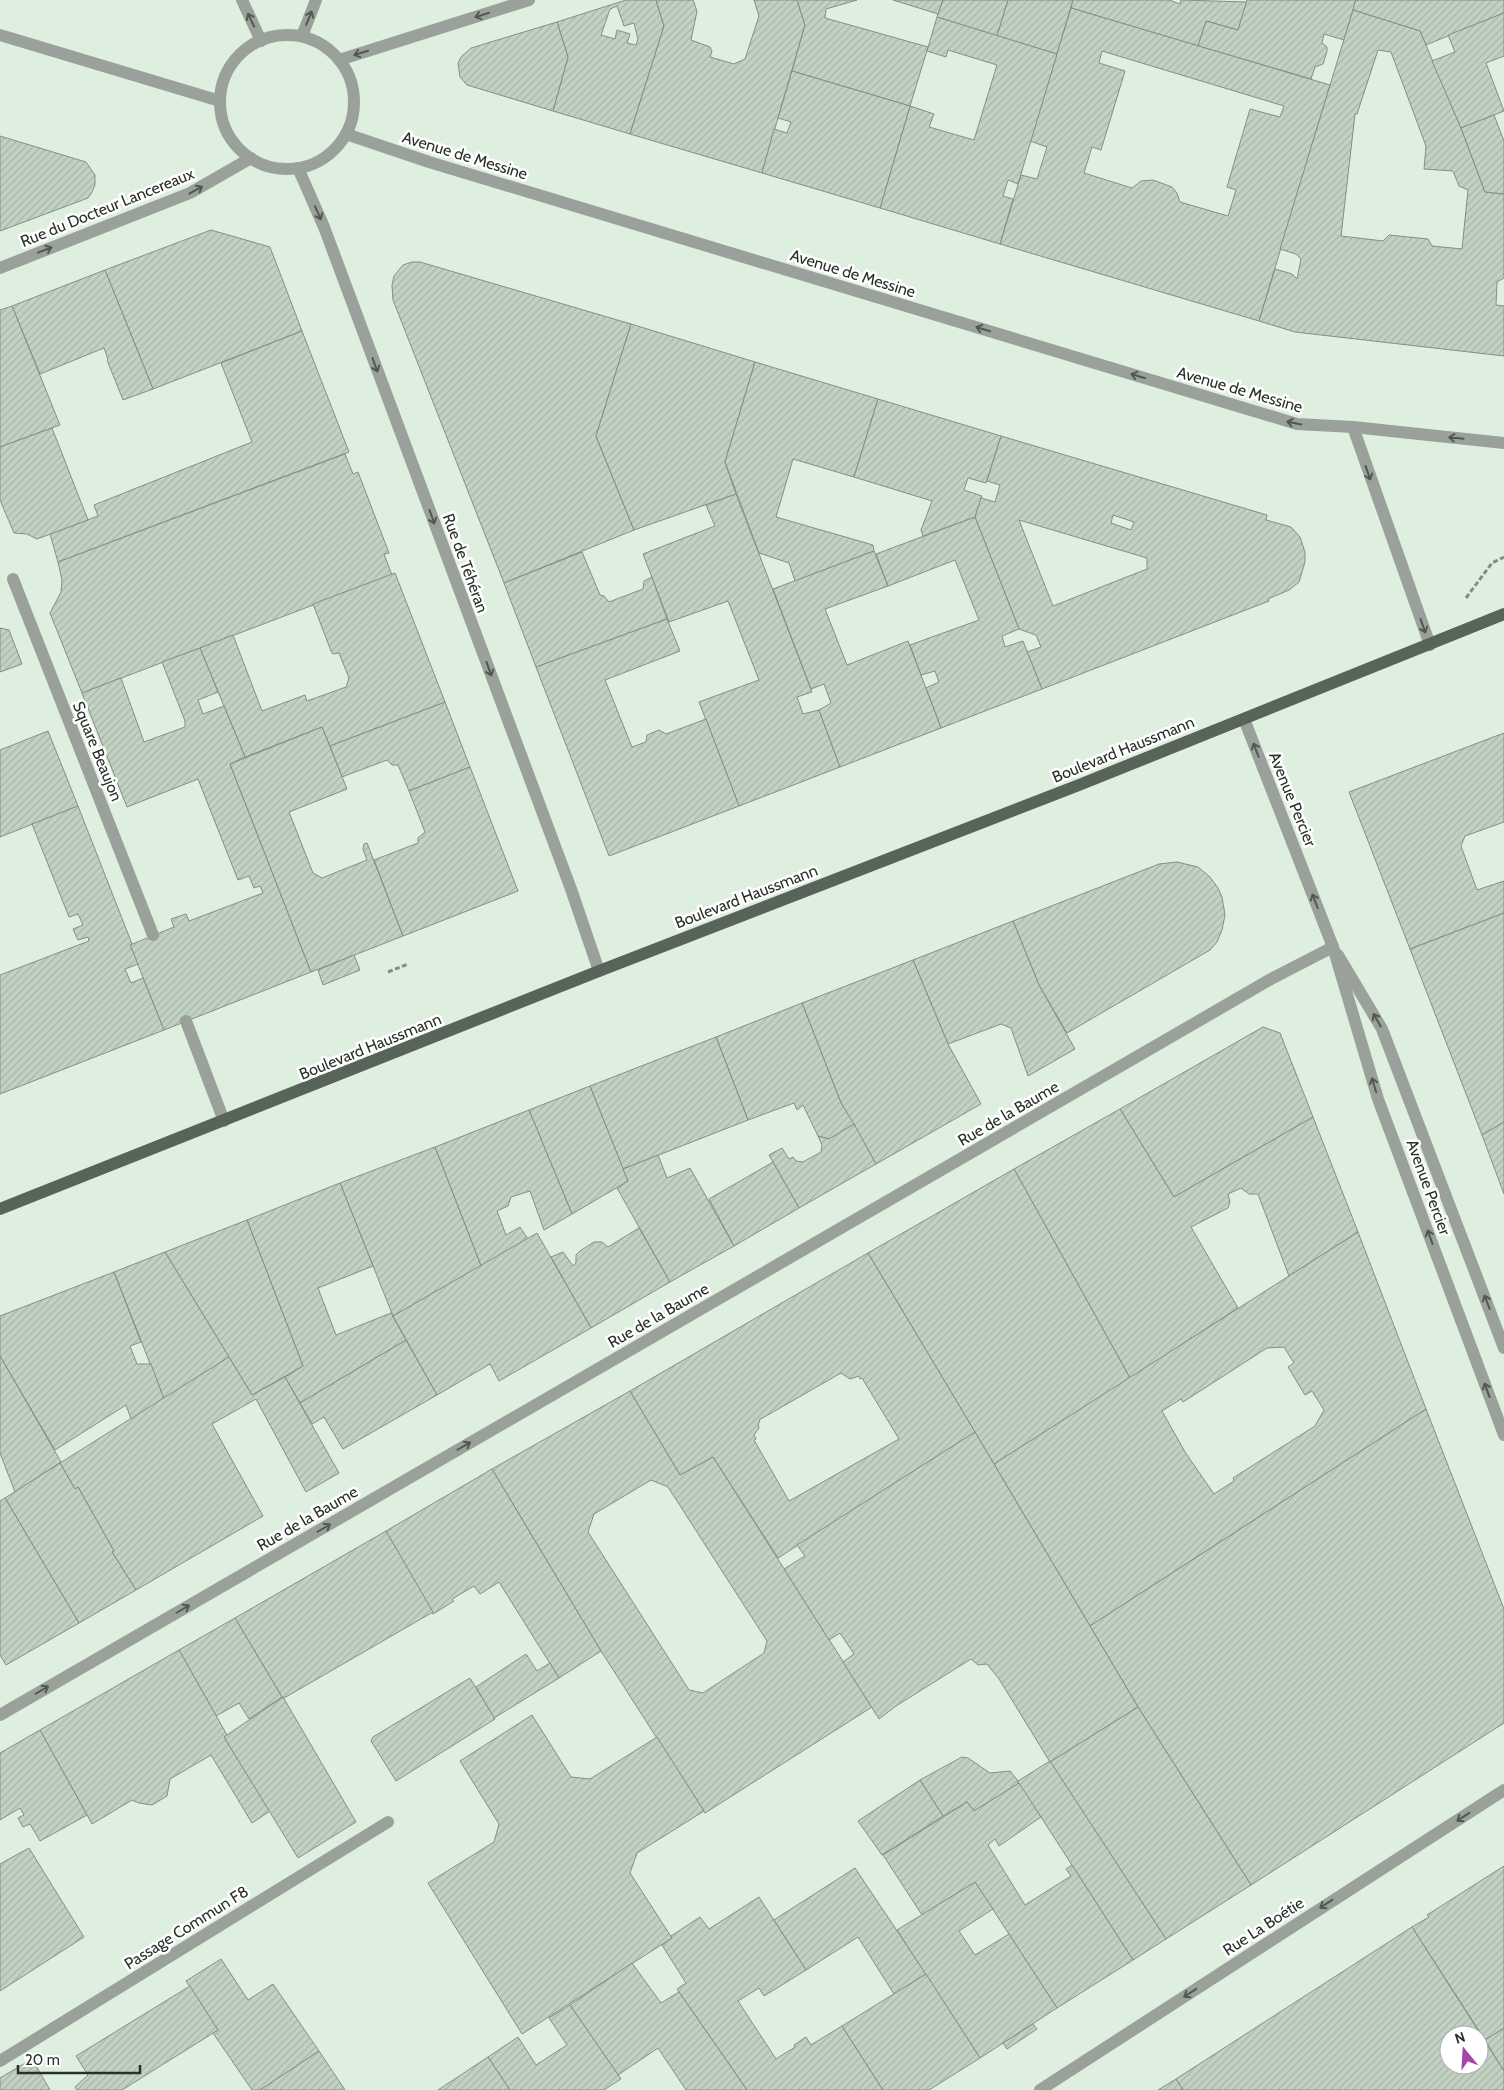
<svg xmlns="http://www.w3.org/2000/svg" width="1504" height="2090" font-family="Cabin,sans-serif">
<defs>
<pattern id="building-hatch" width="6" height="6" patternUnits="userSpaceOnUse" patternTransform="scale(1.25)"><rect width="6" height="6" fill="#c2d2c2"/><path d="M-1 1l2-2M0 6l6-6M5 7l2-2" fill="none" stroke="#a7b5a7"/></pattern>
</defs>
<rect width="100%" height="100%" fill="#dfefdf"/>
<g fill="url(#building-hatch)" stroke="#819081" fill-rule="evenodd">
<path d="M626,0H656L664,26L630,134L553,111L568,57L557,22ZM617,6L624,26L634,23L638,39L636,45L627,43L630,34L617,30L615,39L601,35L610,9Z"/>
<path d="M656,0H693L697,11L691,40L710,47L712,51L710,57L734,64L745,59L759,16L754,0H797L805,25L762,173L630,134L664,26Z"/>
<path d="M797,0H857L826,9L825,18L928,47L910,106L792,71L805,25Z"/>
<path d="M893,0H943L938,14Z"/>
<path d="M943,0H1008L997,36L937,17Z"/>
<path d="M1008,0H1073L1057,54L997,36Z"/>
<path d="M1073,0H1169L1180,4L1181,0L1247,2L1238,30L1206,21L1198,46L1071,8Z"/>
<path d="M1247,0H1356L1344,40L1324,34L1322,43L1327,47V51L1323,64L1315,67L1311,79L1198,46L1206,21L1238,30Z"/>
<path d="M1359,0H1504V13L1426,45L1420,31L1353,10L1355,1Z"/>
<path d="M1071,8L1330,85L1259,321L1000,244L1021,175L1037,179L1047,147L1030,141ZM1102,51L1284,106L1280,117L1250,109L1227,187L1236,190L1228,216L1180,202L1177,193L1172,187L1153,180L1141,181L1132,188L1084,173L1092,147L1101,150L1125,71L1099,63Z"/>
<path d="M1353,10L1420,31L1461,128L1485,192L1504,194V278L1497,282L1496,305L1504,306V356L1295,332L1259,321L1275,269L1292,274L1297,279L1301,259L1296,254L1280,249ZM1378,50L1391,52L1426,146L1424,169L1453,171L1459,186L1468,190L1462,249L1432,246L1428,239L1389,235L1383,241L1341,236L1355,114H1357Z"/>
<path d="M1504,13V56L1486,63L1504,111L1461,128L1432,61L1455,52L1448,35Z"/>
<path d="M937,17L1057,54L1018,184L1008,180L1003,196L1013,199L1000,244L880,208L910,106L934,114L929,127L974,140L997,65L948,50L946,57L927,51Z"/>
<path d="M557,22L568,57L553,111L467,85L460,77L458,63L461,57L471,48Z"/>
<path d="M792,71L910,106L880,208L762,173L774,129L787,133L791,122L778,118Z"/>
<path d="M1494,115L1504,141V194L1485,192L1461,128Z"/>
<path d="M0,136L86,162L95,175V185L92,192L88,198L0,231Z"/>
<path d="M211,230L270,247L302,331L153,389L105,270Z"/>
<path d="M412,262H420L631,324L596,436L634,530L504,583L393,300L392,285L394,276L403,265Z"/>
<path d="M105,270L153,389L123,400L107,360L108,359L104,348L40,374L12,306Z"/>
<path d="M12,306L60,425L0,447V310Z"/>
<path d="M631,324L755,362L725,462L736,494L634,530L596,436Z"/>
<path d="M302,331L349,452L58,562L50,534L98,516L94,505L252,442L221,363Z"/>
<path d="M755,362L878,399L854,477L793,459L776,517L873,545L874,551L795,581L789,563L759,553L725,462Z"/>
<path d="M878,399L1001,436L986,483L968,478L964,490L982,496L975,517L923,536L921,530L932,501L854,477Z"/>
<path d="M52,428L88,520L37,539L27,534L14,533L0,500V447Z"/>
<path d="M1001,436L1267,515L1266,520L1291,527L1300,537L1305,552V562L1299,582L1289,590L1268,599L1269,601L1042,689L1027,652L1041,647L1036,635L1019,629L975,517L981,498L995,502L1000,485L987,481ZM1113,515L1134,522L1131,530L1111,523ZM1019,520L1147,558V569L1053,606Z"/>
<path d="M345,454L353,474L358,472L389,553L384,554L392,575L82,693L50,613L61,592L62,580L58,562Z"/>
<path d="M736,494L812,692L797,697L803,714L819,710L840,767L739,806L699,702L759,680L728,601L669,622L643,554L715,526L706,505Z"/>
<path d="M975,517L1019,629L1002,636L1005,647L1023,641L1042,689L941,728L926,688L939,682L935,671L921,675L910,645L979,620L955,560L888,586L876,554Z"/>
<path d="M874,551L888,586L825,609L847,665L908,641L941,728L840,767L819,710L831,703L824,684L811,689L773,589Z"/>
<path d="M582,552L600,595L604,596L609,602L643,589L644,581L652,577L667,619L536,667L504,583Z"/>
<path d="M395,573L445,702L330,746L322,727L245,757L200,648L233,635L262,711L305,695L307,701L346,687L349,678L339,653L333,654L331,651L313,604Z"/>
<path d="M667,619L680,651L605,680L632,747L646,742L647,735L659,730L666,734L706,719L739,806L609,856L536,667Z"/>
<path d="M0,628L9,630L22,664L0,672Z"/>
<path d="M200,648L218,692L198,700L203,714L224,706L245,757L230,764L311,972L164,1030L130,945L174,927L171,919L186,914L189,921L263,893L260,886L254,888L249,876L238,880L198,779L127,807L82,693L121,678L144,742L185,727V721L162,662Z"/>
<path d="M445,702L470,767L409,791L398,765H392L387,760L342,777L330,746Z"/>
<path d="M322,727L347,789L289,812L313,873L322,878L367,860L363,849L364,844L367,843L403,936L311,972L230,764Z"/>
<path d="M48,731L78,806L0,837V750Z"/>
<path d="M1504,733V822L1465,836L1461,846L1477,890L1504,881V913L1410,949L1349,792Z"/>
<path d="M470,767L518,891L403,936L374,860L418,843V838L425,832L409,791Z"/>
<path d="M78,806L132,944L130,945L138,964L125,969L131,983L143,978L164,1030L0,1094V975L89,941L88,937L78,940L73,929L83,925L78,914L69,917L32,824Z"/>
<path d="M1177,862L1198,867L1210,877L1218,888L1222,897L1225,915L1222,930L1217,942L1210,950L1067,1033L1039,985L1013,921L1159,864Z"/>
<path d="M1504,913V1122L1482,1135L1410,949Z"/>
<path d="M1013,921L1039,985L1075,1049L1028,1076L1011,1028L1001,1024L948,1044L913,960Z"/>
<path d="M354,955L360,970L323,985L318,970Z"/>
<path d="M913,960L948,1044L981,1104L876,1164L841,1103L802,1003Z"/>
<path d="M802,1003L841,1103L854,1124L829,1139L818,1136L803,1105L797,1110L794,1103L748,1120L716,1037Z"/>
<path d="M1263,1027L1280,1033L1313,1117L1174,1197L1120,1109Z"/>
<path d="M716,1037L748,1120L623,1169L590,1086Z"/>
<path d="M590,1086L628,1181L572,1214L529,1110Z"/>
<path d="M1120,1109L1174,1197L1313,1117L1358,1232L1289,1276L1258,1194H1249L1241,1188L1228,1194L1230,1202L1228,1208L1191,1227L1238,1308L1130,1378L1014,1169Z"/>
<path d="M529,1110L572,1214L544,1230L530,1191L511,1197L508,1206L497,1211L506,1235L520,1227L528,1239L481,1266L435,1147Z"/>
<path d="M1504,1122V1194L1482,1135Z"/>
<path d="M854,1124L876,1164L799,1208L769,1155L782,1148L789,1159L793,1157L796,1161L803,1162L821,1152L822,1145L818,1136L829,1139Z"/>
<path d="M435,1147L481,1266L393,1316L340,1183Z"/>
<path d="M658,1155L667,1178L690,1168L734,1246L670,1282L617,1188L628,1181L623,1169Z"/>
<path d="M773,1162L799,1208L734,1246L709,1199Z"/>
<path d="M1014,1169L1130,1378L994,1464L868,1253Z"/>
<path d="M340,1183L373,1266L318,1288L336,1335L391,1313L406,1340L300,1403L285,1377L303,1366L247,1220Z"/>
<path d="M247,1220L303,1366L252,1395L165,1252Z"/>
<path d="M639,1228L670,1282L591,1328L551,1257L563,1252L573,1266L576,1263V1255L580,1251L594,1242H602L608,1247Z"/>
<path d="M1358,1232L1426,1409L1090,1626L994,1464ZM1284,1347L1294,1363L1288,1367L1305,1395L1312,1391L1324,1410L1315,1426L1233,1478L1234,1481L1214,1494L1185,1452L1162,1411L1181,1399L1183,1402L1267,1348Z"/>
<path d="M537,1233L591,1328L499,1381L490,1364L437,1395L393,1316Z"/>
<path d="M165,1252L229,1357L164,1399L114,1272Z"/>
<path d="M868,1253L975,1432L778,1558L713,1457L680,1475L630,1391ZM841,1373L850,1379L859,1376L860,1379L862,1378L899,1439L789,1501L754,1440L756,1439L754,1435L759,1428L758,1423L760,1422L759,1420Z"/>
<path d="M114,1272L141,1342L130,1346L137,1364H151L164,1399L131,1419L126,1405L55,1450L0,1356V1316Z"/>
<path d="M406,1340L437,1395L343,1449L324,1417L312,1424L300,1403Z"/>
<path d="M0,1356L61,1462L15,1492L0,1453Z"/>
<path d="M229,1357L252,1395L285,1377L339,1473L306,1492L256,1399L212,1424L263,1516L136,1590L112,1552L114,1551L78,1487L75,1489L60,1463Z"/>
<path d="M630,1391L680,1475L713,1457L872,1707L705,1813L601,1651L492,1469ZM651,1480L668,1487L767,1641L764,1653L703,1693L689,1690L588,1532L594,1514Z"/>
<path d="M1426,1409L1504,1609V1723L1251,1885L1138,1707L1090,1626Z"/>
<path d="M975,1432L1138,1707L1050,1762L999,1679L987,1664L978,1665L971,1659L896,1706L879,1719L843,1662L854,1654L840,1633L829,1640L784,1569L805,1556L797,1545Z"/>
<path d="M60,1463L75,1489L78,1487L114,1551L112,1552L136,1590L79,1623L5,1498Z"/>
<path d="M492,1469L601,1651L559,1678L499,1582L480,1594L474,1586L452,1599L454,1601L433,1614L386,1531Z"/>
<path d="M5,1498L79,1623L6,1665L0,1655V1501Z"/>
<path d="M386,1531L433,1612L284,1698L282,1697L235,1618Z"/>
<path d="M235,1618L282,1697L249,1719L239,1703L216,1716L179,1650Z"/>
<path d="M179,1650L227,1735L224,1737L270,1811L252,1823L211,1755L170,1779L167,1796L152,1805L139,1803L132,1800L92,1824L40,1730Z"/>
<path d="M526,1654L537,1671L550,1663L559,1678L494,1718L476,1687Z"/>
<path d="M470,1678L495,1719L396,1781L371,1741L373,1737Z"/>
<path d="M283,1697L356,1822L298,1858L224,1737Z"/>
<path d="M1138,1707L1251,1885L1166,1939L1050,1762Z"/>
<path d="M532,1715L571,1777L590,1779L657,1737L704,1811L637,1853L630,1873L672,1938L522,2034L428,1883L494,1842L499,1824L460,1761Z"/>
<path d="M40,1730L87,1815L40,1841L30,1824L23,1827L18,1818L24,1815L20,1808L0,1820V1753Z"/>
<path d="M962,1757L968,1758L990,1773L1010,1771L1018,1781V1784L974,1811L967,1802L943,1816L920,1780Z"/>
<path d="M1050,1761L1166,1939L1133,1960L1041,1817L1018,1784V1781Z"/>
<path d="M920,1780L943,1816L882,1855L858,1821Z"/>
<path d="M1019,1783L1041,1817L999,1846L995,1839L988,1845L1025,1905L1071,1876L1066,1869L1072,1865L1133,1960L1057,2008L975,1882L922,1915L883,1855L967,1802L974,1811Z"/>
<path d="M29,1848L84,1937L0,1991V1864Z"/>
<path d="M1504,1866V2028L1485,2040L1412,1927L1429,1917L1427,1915Z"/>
<path d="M855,1868L926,1974L894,1994L858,1937L806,1970L774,1920Z"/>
<path d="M975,1882L993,1909L959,1931L975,1955L1009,1934L1057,2008L980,2058L897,1930Z"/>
<path d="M759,1897L806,1970L764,1996L759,1988L738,2001L776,2059L795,2047L794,2045L806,2037L811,2045L842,2026L883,2090H747L677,1989L686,1983L662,1945L672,1938L671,1936L700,1917L709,1929Z"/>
<path d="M1412,1927L1504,2071V2090H1183L1176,2079ZM1449,2035H1479V2065H1449Z"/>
<path d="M221,1959L248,2000L273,1984L319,2051L260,2090H252L213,2033L218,2030L186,1981Z"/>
<path d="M632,1963L661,2003L679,1992L747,2090H686L658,2048L618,2075L570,2005Z"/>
<path d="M926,1974L980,2058L929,2090H883L842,2026Z"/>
<path d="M190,1986L218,2030L122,2090H77L75,2087L88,2075L76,2056Z"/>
<path d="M570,2005L621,2079L604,2090H510L488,2057L518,2037L536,2065L567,2045L549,2018Z"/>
<path d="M1033,2024L1037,2029L1007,2049L1003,2043Z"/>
<path d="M1504,2028V2071L1485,2040Z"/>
<path d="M319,2051L345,2090H260Z"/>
<path d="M488,2057L510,2090H438Z"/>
<path d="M32,2059L50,2090H0V2078Z"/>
<path d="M1176,2079L1183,2090H1158Z"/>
</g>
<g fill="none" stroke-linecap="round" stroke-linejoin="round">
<g stroke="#828e83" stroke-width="3" stroke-dasharray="5 2.5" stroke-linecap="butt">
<path d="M1466,598L1492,563L1504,557"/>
<path d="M388,972L408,964"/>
</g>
<g stroke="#9aa19a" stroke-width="12">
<path d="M13,579L153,935"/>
<path d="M1338,955L1382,1029L1504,1348"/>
<path d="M186,1021L224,1121"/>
<path d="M0,2061L388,1822"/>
</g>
<g stroke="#9aa19a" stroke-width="12">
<path d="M242,0L261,41"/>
<path d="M302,36L316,0"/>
<path d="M339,60L529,0"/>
<path d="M298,168L324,227L571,889L599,971"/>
<path d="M0,268L190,193L251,158"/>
<path d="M1353,427L1430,645"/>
<path d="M1244,719L1333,947L1378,1099L1504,1435"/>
<path d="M0,1715L1271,979L1333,947"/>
</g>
<g stroke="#9aa19a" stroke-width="12">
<path d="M0,35L220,101"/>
<circle cx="287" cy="102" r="67"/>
<path d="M346,134L429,162L1297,424L1353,427L1504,443"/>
<path d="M1040,2090L1504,1790"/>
</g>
<path stroke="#586459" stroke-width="12" d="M0,1209L599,971L1079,785L1504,614"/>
</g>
<defs><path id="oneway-shaft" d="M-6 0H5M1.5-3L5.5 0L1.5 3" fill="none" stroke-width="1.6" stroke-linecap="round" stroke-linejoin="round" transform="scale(1.25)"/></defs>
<g stroke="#515851">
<use href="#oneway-shaft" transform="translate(482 15) rotate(162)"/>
<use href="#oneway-shaft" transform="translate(309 18) rotate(-68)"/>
<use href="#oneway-shaft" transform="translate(251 20) rotate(-116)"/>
<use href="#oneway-shaft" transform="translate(361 53) rotate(163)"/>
<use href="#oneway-shaft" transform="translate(196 190) rotate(-29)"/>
<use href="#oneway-shaft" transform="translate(318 213) rotate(66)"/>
<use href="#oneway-shaft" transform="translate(45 250) rotate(-21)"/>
<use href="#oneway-shaft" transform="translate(983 329) rotate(-163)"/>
<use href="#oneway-shaft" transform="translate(375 365) rotate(70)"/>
<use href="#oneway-shaft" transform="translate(1138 376) rotate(-163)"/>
<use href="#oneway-shaft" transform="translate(1294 423) rotate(-168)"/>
<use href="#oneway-shaft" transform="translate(1456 438) rotate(-174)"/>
<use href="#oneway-shaft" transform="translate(1368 473) rotate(71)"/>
<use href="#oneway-shaft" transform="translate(432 517) rotate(70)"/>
<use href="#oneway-shaft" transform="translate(1423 626) rotate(70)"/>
<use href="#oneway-shaft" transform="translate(489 669) rotate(70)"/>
<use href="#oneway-shaft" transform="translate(1256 750) rotate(-111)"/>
<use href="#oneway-shaft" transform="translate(1315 901) rotate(-111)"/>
<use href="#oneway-shaft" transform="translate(1377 1020) rotate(-120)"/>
<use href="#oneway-shaft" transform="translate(1374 1085) rotate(-107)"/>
<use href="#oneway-shaft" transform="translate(1430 1237) rotate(-110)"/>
<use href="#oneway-shaft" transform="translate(1487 1302) rotate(-111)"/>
<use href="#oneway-shaft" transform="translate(1487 1390) rotate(-110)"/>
<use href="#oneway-shaft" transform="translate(464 1446) rotate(-30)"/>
<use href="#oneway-shaft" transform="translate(324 1528) rotate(-30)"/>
<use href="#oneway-shaft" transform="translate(183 1609) rotate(-30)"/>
<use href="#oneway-shaft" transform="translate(42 1690) rotate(-30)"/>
<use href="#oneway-shaft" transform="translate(1463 1817) rotate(147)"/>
<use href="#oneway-shaft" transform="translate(1326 1904) rotate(147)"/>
<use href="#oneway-shaft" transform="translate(1190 1993) rotate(147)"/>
</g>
<g text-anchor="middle" stroke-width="5" stroke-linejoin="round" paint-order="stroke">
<g font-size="16" fill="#29302a" stroke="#fff">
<text transform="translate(465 155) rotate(17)" y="6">Avenue de Messine</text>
<text transform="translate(107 207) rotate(-22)" y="6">Rue du Docteur Lancereaux</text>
<text transform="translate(853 273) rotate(17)" y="6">Avenue de Messine</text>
<text transform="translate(1240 389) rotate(16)" y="6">Avenue de Messine</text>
<text transform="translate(466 563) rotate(70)" y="6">Rue de Téhéran</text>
<text transform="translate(1123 749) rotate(-22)" y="6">Boulevard Haussmann</text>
<text transform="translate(98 751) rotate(68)" y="6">Square Beaujon</text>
<text transform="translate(1293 799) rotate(68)" y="6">Avenue Percier</text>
<text transform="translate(746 896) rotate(-21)" y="6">Boulevard Haussmann</text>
<text transform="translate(370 1046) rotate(-22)" y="6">Boulevard Haussmann</text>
<text transform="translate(1008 1113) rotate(-30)" y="6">Rue de la Baume</text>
<text transform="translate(1429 1187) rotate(70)" y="6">Avenue Percier</text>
<text transform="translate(658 1315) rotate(-30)" y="6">Rue de la Baume</text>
<text transform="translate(307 1518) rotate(-30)" y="6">Rue de la Baume</text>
<text transform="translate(1263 1926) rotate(-33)" y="6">Rue La Boétie</text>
<text transform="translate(186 1927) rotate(-32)" y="6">Passage Commun F8</text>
</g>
</g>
<g transform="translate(1464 2050) rotate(342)"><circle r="24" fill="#ffffff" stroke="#a9acaa"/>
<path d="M0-4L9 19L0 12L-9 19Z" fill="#a744aa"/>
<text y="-8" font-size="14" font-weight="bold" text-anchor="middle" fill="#29302a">N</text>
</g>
<path d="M18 2065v8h122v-8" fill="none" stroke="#29302a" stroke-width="2.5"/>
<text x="25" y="2065" font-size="15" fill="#29302a" stroke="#ffffff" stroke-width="4" paint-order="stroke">20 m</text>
</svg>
